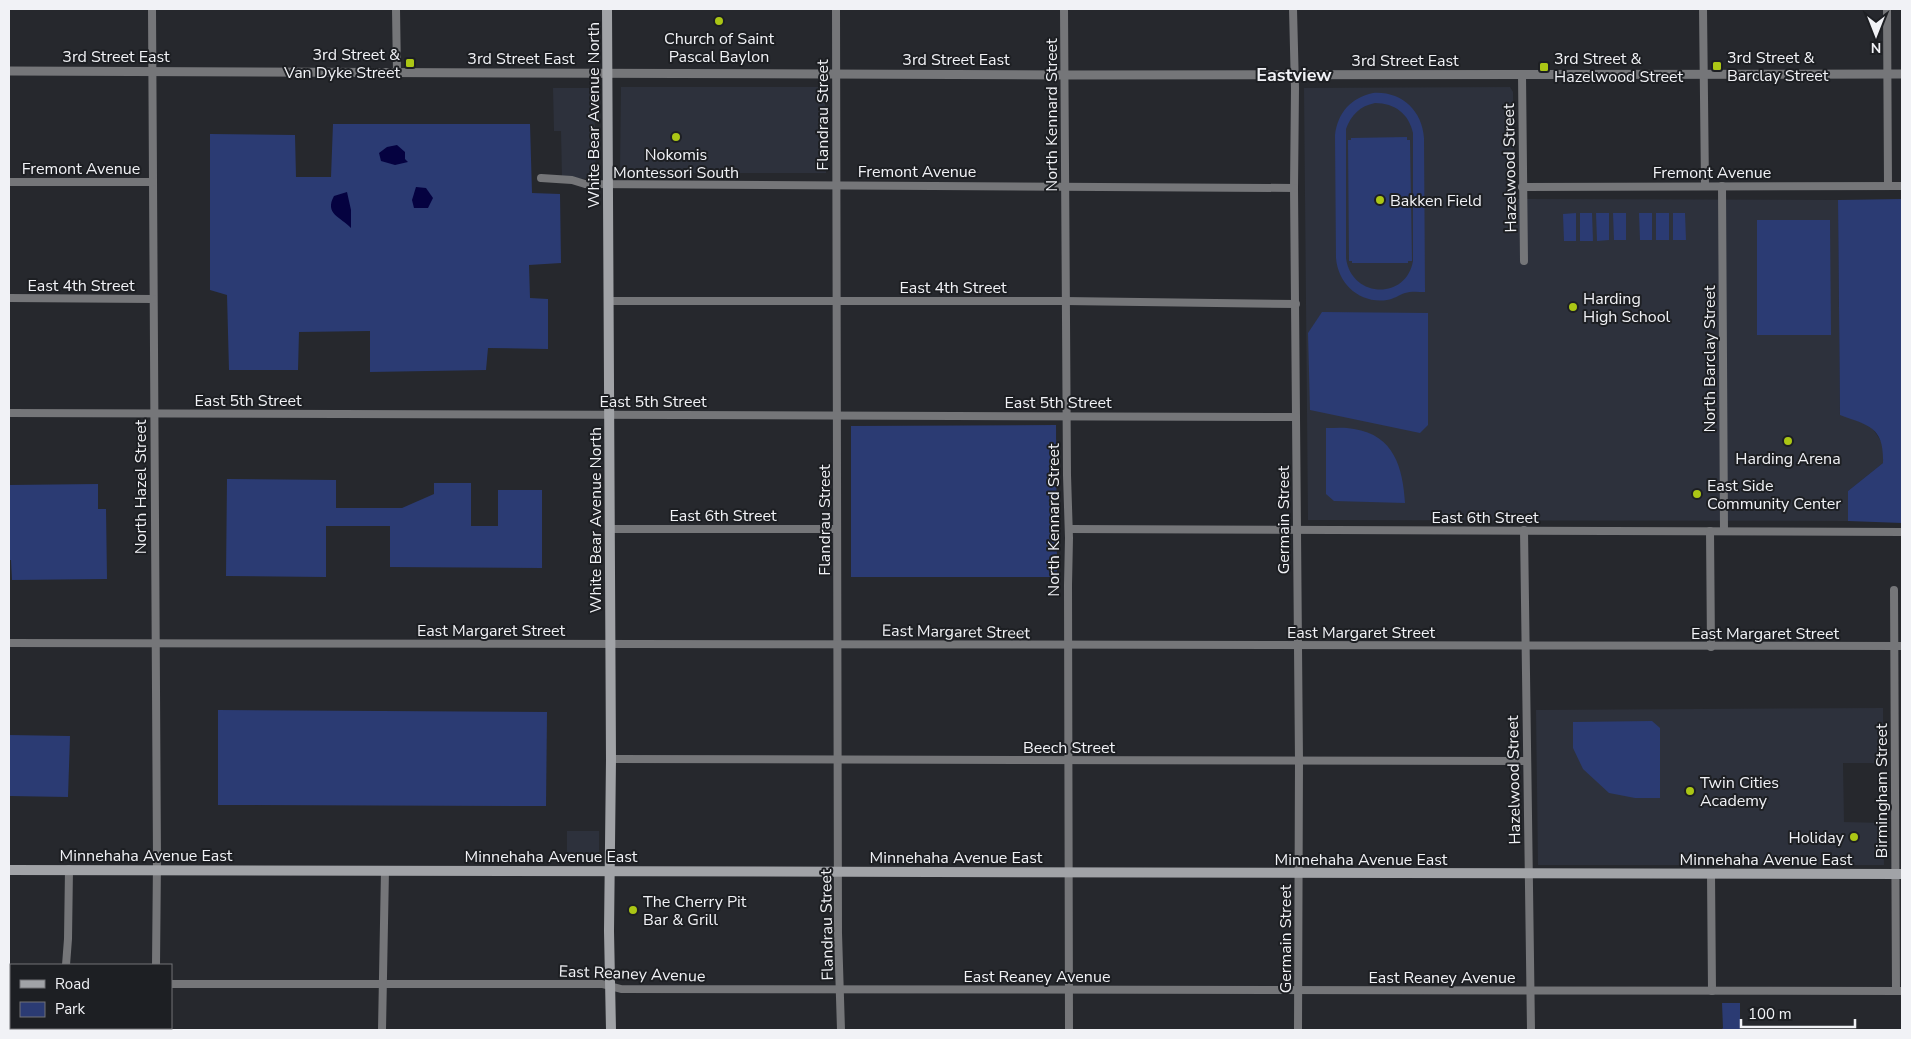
<svg xmlns="http://www.w3.org/2000/svg" width="1911" height="1039" font-family="'Nunito Sans',sans-serif">
<rect width="100%" height="100%" fill="#26282d"/>
<g fill="#2d313c">
<path d="M621,87H825L826,173H620Z"/>
<path d="M1510,87L1513,92L1514,199L1838,200L1840,414L1871,426L1883,444V463L1848,491V521L1308,520L1304,88Z"/>
<path d="M553,88H594L596,179L562,178L561,131H554Z"/>
<path d="M1883,708V763H1843L1844,822L1883,823L1884,865H1538L1536,710Z"/>
<path d="M567,831H599V859L596,862L567,861Z"/>
</g>
<g fill="#2b3b73" fill-rule="evenodd">
<path d="M1373,93C1401,91 1422,110 1424,138L1425,292C1419,292 1411,291 1405,293C1399,295 1394,299 1387,300C1360,304 1338,284 1336,258L1335,135C1338,112 1351,98 1373,93ZM1375,103C1395,103 1409,114 1413,133V261C1406,301 1351,298 1346,258V129C1351,115 1360,106 1375,103Z"/>
<path d="M333,124H530L532,193L560,194L561,263L529,265L530,298L548,299V349L488,348L486,370L370,372V331L299,332L298,370H229L227,295L210,290V134L295,135L296,177H331Z"/>
<path d="M1407,137V140H1410L1412,261H1408V263H1352V261H1349L1348,140H1351V138Z"/>
<path d="M1902,199V523L1848,521V491L1883,463C1884,427 1870,426 1840,415L1838,200Z"/>
<path d="M1576,213V241H1564L1563,214Z"/>
<path d="M1580,213H1592L1593,241H1580Z"/>
<path d="M1596,213H1609V240L1597,241Z"/>
<path d="M1613,213H1626V240H1614Z"/>
<path d="M1639,213H1652V240H1640Z"/>
<rect x="1656" y="213" width="13" height="27"/>
<path d="M1673,213H1685L1686,240H1673Z"/>
<path d="M1757,220H1830L1831,335H1757Z"/>
<path d="M1322,312L1428,313V425L1420,433L1310,410L1308,333Z"/>
<path d="M1056,425L1057,577H851V426Z"/>
<path d="M1326,428C1335,428 1345,427 1354,429C1394,435 1403,468 1405,503L1334,501L1326,494Z"/>
<path d="M227,479L336,480V508H402L434,494V483H471V526H498V490H542V568L390,567V526H326V577L226,576Z"/>
<path d="M98,484V509H106L107,579L12,580L11,560H9V485Z"/>
<path d="M218,710L547,712L546,806L218,805Z"/>
<path d="M1652,721L1660,728V798H1635L1609,793L1583,769L1573,748V722Z"/>
<path d="M9,735L70,736L68,797L9,796Z"/>
<path d="M1722,1003H1740V1030H1721L1723,1028Z"/>
</g>
<g fill="#050240">
<path d="M397,145L405,152V159L408,162L395,165L381,161L379,153L387,147Z"/>
<path d="M416,187L426,188L433,198L428,208H414L412,200Z"/>
<path d="M347,192L351,210V228C341,217 324,214 334,196Z"/>
</g>
<g fill="none" stroke-linecap="round" stroke-linejoin="round">
<g stroke="#757679" stroke-width="8">
<path d="M152,9L157,860L156,965"/>
<path d="M396,9L397,73"/>
<path d="M836,9L838,933L841,1030"/>
<path d="M1064,9L1067,475L1069,538L1068,585L1069,1030"/>
<path d="M1293,9L1295,88L1294,188L1299,761L1298,1030"/>
<path d="M1703,9L1705,186"/>
<path d="M1887,9L1888,186"/>
<path d="M1522,75L1524,261"/>
<path d="M541,178L572,180L585,184L1294,188"/>
<path d="M9,182H153"/>
<path d="M1722,186L1724,531"/>
<path d="M1522,187L1902,186"/>
<path d="M9,298L153,299"/>
<path d="M609,301H1065L1296,304"/>
<path d="M9,413L1296,417"/>
<path d="M609,529H837"/>
<path d="M1069,529L1902,532"/>
<path d="M1524,530L1531,1030"/>
<path d="M1710,531L1711,647"/>
<path d="M1894,590L1896,991"/>
<path d="M9,643L1902,646"/>
<path d="M611,759L1527,761"/>
<path d="M1711,874L1712,991"/>
<path d="M66,965L68,939L69,869"/>
<path d="M171,984H602L621,989L1902,991"/>
<path d="M30,1030L32,1028"/>
<path d="M136,1030L138,1028"/>
<path d="M156,1030V1028"/>
<path d="M382,1030L385,870"/>
</g>
<path stroke="#757679" stroke-width="9" d="M9,71L1064,75L1902,74"/>
<g stroke="#a1a3a7" stroke-width="10">
<path d="M607,9L611,759L609,931L611,1030"/>
<path d="M9,870L1902,874"/>
</g>
</g>
<g fill="#abc615" stroke="#1d1f23" stroke-width="2">
<circle cx="719" cy="21" r="5"/>
<rect x="405" y="58" width="10" height="10" rx="2.5"/>
<rect x="1712" y="61" width="10" height="10" rx="2.5"/>
<rect x="1539" y="62" width="10" height="10" rx="2.5"/>
<circle cx="676" cy="137" r="5"/>
<circle cx="1380" cy="200" r="5"/>
<circle cx="1573" cy="307" r="5"/>
<circle cx="1788" cy="441" r="5"/>
<circle cx="1697" cy="494" r="5"/>
<circle cx="1690" cy="791" r="5"/>
<circle cx="1854" cy="837" r="5"/>
<circle cx="633" cy="910" r="5"/>
</g>
<g text-anchor="middle" stroke-width="4" stroke-linejoin="round" paint-order="stroke">
<g font-size="16" fill="#f1f2f6" stroke="#1d1f23" text-anchor="start">
<text x="719" y="44" text-anchor="middle">Church of Saint<tspan x="719" dy="18">Pascal Baylon</tspan></text>
<text x="400" y="60" text-anchor="end">3rd Street &amp;<tspan x="400" dy="18">Van Dyke Street</tspan></text>
<text x="1727" y="63">3rd Street &amp;<tspan x="1727" dy="18">Barclay Street</tspan></text>
<text x="1554" y="64">3rd Street &amp;<tspan x="1554" dy="18">Hazelwood Street</tspan></text>
<text x="676" y="160" text-anchor="middle">Nokomis<tspan x="676" dy="18">Montessori South</tspan></text>
<text x="1390" y="206">Bakken Field</text>
<text x="1583" y="304">Harding<tspan x="1583" dy="18">High School</tspan></text>
<text x="1788" y="464" text-anchor="middle">Harding Arena</text>
<text x="1707" y="491">East Side<tspan x="1707" dy="18">Community Center</tspan></text>
<text x="1700" y="788">Twin Cities<tspan x="1700" dy="18">Academy</tspan></text>
<text x="1844" y="843" text-anchor="end">Holiday</text>
<text x="643" y="907">The Cherry Pit<tspan x="643" dy="18">Bar &amp; Grill</tspan></text>
</g>
<g font-size="16" fill="#f1f2f6" stroke="#1d1f23">
<text x="116" y="62">3rd Street East</text>
<text x="521" y="64">3rd Street East</text>
<text x="956" y="65">3rd Street East</text>
<text x="1405" y="66">3rd Street East</text>
<text transform="translate(593 115) rotate(-90)" y="6">White Bear Avenue North</text>
<text transform="translate(822 115) rotate(-90)" y="6">Flandrau Street</text>
<text transform="translate(1051 115) rotate(-90)" y="6">North Kennard Street</text>
<text x="81" y="174">Fremont Avenue</text>
<text transform="translate(1509 168) rotate(-91)" y="6">Hazelwood Street</text>
<text x="917" y="177">Fremont Avenue</text>
<text x="1712" y="178">Fremont Avenue</text>
<text x="81" y="291">East 4th Street</text>
<text x="953" y="293">East 4th Street</text>
<text transform="translate(1709 359) rotate(-90)" y="6">North Barclay Street</text>
<text x="248" y="406">East 5th Street</text>
<text x="653" y="407">East 5th Street</text>
<text x="1058" y="408">East 5th Street</text>
<text transform="translate(140 487) rotate(-90)" y="6">North Hazel Street</text>
<text x="723" y="521">East 6th Street</text>
<text x="1485" y="523">East 6th Street</text>
<text transform="translate(595 520) rotate(-90)" y="6">White Bear Avenue North</text>
<text transform="translate(824 520) rotate(-90)" y="6">Flandrau Street</text>
<text transform="translate(1053 520) rotate(-90)" y="6">North Kennard Street</text>
<text transform="translate(1283 520) rotate(-90)" y="6">Germain Street</text>
<text x="491" y="636">East Margaret Street</text>
<text transform="translate(956 631) rotate(1)" y="6">East Margaret Street</text>
<text x="1361" y="638">East Margaret Street</text>
<text x="1765" y="639">East Margaret Street</text>
<text x="1069" y="753">Beech Street</text>
<text transform="translate(1513 780) rotate(-91)" y="6">Hazelwood Street</text>
<text transform="translate(1881 791) rotate(-90)" y="6">Birmingham Street</text>
<text x="146" y="861">Minnehaha Avenue East</text>
<text x="551" y="862">Minnehaha Avenue East</text>
<text x="956" y="863">Minnehaha Avenue East</text>
<text x="1361" y="865">Minnehaha Avenue East</text>
<text x="1766" y="865">Minnehaha Avenue East</text>
<text transform="translate(826 925) rotate(-91)" y="6">Flandrau Street</text>
<text transform="translate(1285 939) rotate(-90)" y="6">Germain Street</text>
<text transform="translate(632 973) rotate(2)" y="6">East Reaney Avenue</text>
<text x="1037" y="982">East Reaney Avenue</text>
<text x="1442" y="983">East Reaney Avenue</text>
</g>
<g font-size="18" font-weight="bold" fill="#f1f2f6" stroke="#1d1f23">
<text x="1294" y="81">Eastview</text>
</g>
</g>
<rect width="1911" height="1039" fill="none" stroke="#f1f2f6" stroke-width="20"/>
<rect x="10" y="964" width="162" height="65" fill="#1d1f23" stroke="#727377"/>
<rect x="20" y="980" width="25" height="8" fill="#a1a3a7" stroke="#727377"/>
<text x="55" y="989" font-size="15" fill="#f1f2f6">Road</text>
<rect x="20" y="1002" width="25" height="15" fill="#2b3b73" stroke="#727377"/>
<text x="55" y="1014" font-size="15" fill="#f1f2f6">Park</text>
<g transform="translate(1876 35) rotate(180)" stroke="#1d1f23" stroke-width="4" paint-order="stroke">
<path d="M0-4L9 19L0 12L-9 19Z" fill="#f1f2f6"/>
<text y="-8" font-size="14" font-weight="bold" text-anchor="middle" fill="#f1f2f6">N</text>
</g>
<path d="M1741 1019v8h114v-8" fill="none" stroke="#f1f2f6" stroke-width="2.5"/>
<text x="1748" y="1019" font-size="15" fill="#f1f2f6" stroke="#1d1f23" stroke-width="4" paint-order="stroke">100 m</text>
</svg>
